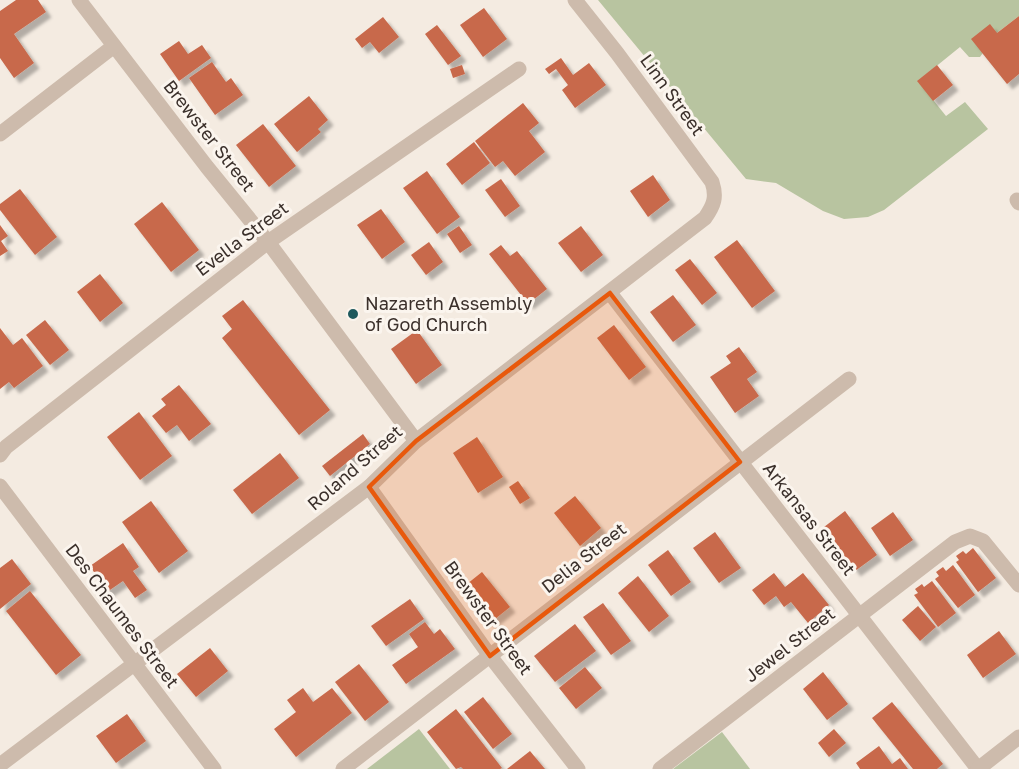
<svg xmlns="http://www.w3.org/2000/svg" width="1019" height="769" font-family="'Golos Text',sans-serif">
<defs>
<filter id="shadow"><feDropShadow dx="5.5" dy="5.5" stdDeviation="1.5" flood-color="#0004"/></filter>
</defs>
<rect width="100%" height="100%" fill="#f4ebe1"/>
<g fill="#b8c4a0">
<path d="M598,0H1019V16L997,33L980,57H969L960,47L918,81L946,116L965,102L988,129L884,210L868,217L844,219L823,211L776,183L746,179Z"/>
<path d="M419,729L450,769H367Z"/>
<path d="M722,732L750,769H673Z"/>
</g>
<g fill="#c8694b" filter="url(#shadow)">
<path d="M16,0H38L46,12L14,34L34,63L14,78L0,58V11Z"/>
<path d="M484,8L507,39L483,57L460,25Z"/>
<path d="M1019,16V74L1007,84L971,39L990,24L997,33Z"/>
<path d="M383,17L399,37L379,53L370,42L362,48L355,39Z"/>
<path d="M437,25L461,56L448,65L425,34Z"/>
<path d="M179,41L188,54L202,45L211,58L179,81L160,54Z"/>
<path d="M561,58L573,75L589,63L606,85L575,108L562,90L568,85L556,69L549,74L545,69Z"/>
<path d="M212,62L226,82L231,78L243,95L215,115L189,78Z"/>
<path d="M462,65L465,74L453,78L450,69Z"/>
<path d="M937,65L953,85L933,101L917,81Z"/>
<path d="M309,96L328,120L318,129L321,132L297,152L274,124Z"/>
<path d="M523,103L539,123L529,131L545,152L515,176L503,161L495,167L475,141Z"/>
<path d="M263,124L296,166L269,187L236,145Z"/>
<path d="M474,142L490,163L462,185L446,164Z"/>
<path d="M427,171L460,217L437,234L403,188Z"/>
<path d="M653,175L670,200L648,217L630,191Z"/>
<path d="M501,179L520,206L505,217L485,190Z"/>
<path d="M20,189L57,237L35,255L0,210V204Z"/>
<path d="M162,202L199,250L171,272L134,224Z"/>
<path d="M381,209L405,242L382,259L357,225Z"/>
<path d="M0,225L8,236L1,241L8,251L0,256Z"/>
<path d="M459,226L472,245L460,253L447,234Z"/>
<path d="M581,226L603,255L581,272L558,243Z"/>
<path d="M737,240L775,291L752,308L714,257Z"/>
<path d="M429,242L443,262L426,275L411,255Z"/>
<path d="M501,245L510,256L517,251L547,289L528,304L489,254Z"/>
<path d="M690,259L717,293L702,305L675,270Z"/>
<path d="M100,274L123,303L100,322L77,292Z"/>
<path d="M673,295L696,325L673,342L650,312Z"/>
<path d="M243,300L330,410L299,435L222,338L232,329L222,316Z"/>
<path d="M45,320L69,350L50,365L26,335Z"/>
<path d="M614,325L646,367L629,380L597,338Z"/>
<path d="M0,328L13,345L22,338L43,366L14,388L9,382L0,389Z"/>
<path d="M417,330L442,365L416,384L391,349Z"/>
<path d="M739,347L757,372L747,379L759,396L735,413L710,377L731,363L726,356Z"/>
<path d="M179,385L211,424L189,441L177,425L166,433L152,416L166,405L161,399Z"/>
<path d="M139,412L172,456L140,480L107,437Z"/>
<path d="M363,434L370,444L330,476L322,466Z"/>
<path d="M477,437L503,477L478,493L453,453Z"/>
<path d="M280,453L299,478L252,514L233,490Z"/>
<path d="M518,481L530,498L520,504L509,487Z"/>
<path d="M575,496L601,528L580,546L554,513Z"/>
<path d="M151,501L188,551L159,573L122,522Z"/>
<path d="M845,511L877,555L855,571L824,527Z"/>
<path d="M893,512L913,540L890,556L871,528Z"/>
<path d="M715,532L741,568L719,583L693,548Z"/>
<path d="M123,543L139,567L133,571L147,590L135,598L123,581L107,592L90,566Z"/>
<path d="M973,548L996,578L978,592L956,562L959,560L956,556L963,551L966,554Z"/>
<path d="M668,550L691,582L671,596L648,565Z"/>
<path d="M12,559L31,584L0,609V568Z"/>
<path d="M953,565L975,595L958,608L935,579L939,576L936,572L943,567L946,571Z"/>
<path d="M482,572L510,607L490,623L462,588Z"/>
<path d="M774,573L785,587L803,573L829,605L808,623L791,602L784,607L776,596L764,605L752,590Z"/>
<path d="M638,576L669,616L649,632L618,593Z"/>
<path d="M932,581L956,613L938,627L914,595L918,593L915,589L922,584L924,587Z"/>
<path d="M30,591L81,655L56,675L6,611Z"/>
<path d="M410,599L424,619L386,646L371,626Z"/>
<path d="M603,603L631,641L611,655L583,617Z"/>
<path d="M918,606L936,627L920,641L902,620Z"/>
<path d="M425,622L434,634L440,629L455,649L406,684L392,665L418,647L409,634Z"/>
<path d="M575,624L596,651L555,682L534,656Z"/>
<path d="M999,631L1016,654L983,678L967,655Z"/>
<path d="M210,648L228,671L196,697L177,674Z"/>
<path d="M359,664L389,702L365,721L335,682Z"/>
<path d="M585,667L602,688L576,709L559,688Z"/>
<path d="M823,672L848,704L827,720L803,689Z"/>
<path d="M303,688L313,702L332,688L352,713L296,757L274,729L296,712L287,700Z"/>
<path d="M483,697L512,734L493,749L464,712Z"/>
<path d="M892,702L943,764L937,769H913L872,718Z"/>
<path d="M456,709L502,768L500,769H463L461,767L456,769L427,732Z"/>
<path d="M127,714L146,741L116,763L96,736Z"/>
<path d="M834,729L846,743L829,757L818,743Z"/>
<path d="M879,746L892,764L900,758L908,769H860L856,763Z"/>
<path d="M530,751L545,769H507Z"/>
</g>
<g fill="none" stroke-linecap="round" stroke-linejoin="round">
<g stroke="#cdbbac" stroke-width="15">
<path d="M79,0L207,167L268,242L416,441"/>
<path d="M0,134L114,46"/>
<path d="M1017,200L1019,203"/>
<path d="M610,293L978,769"/>
<path d="M0,455L6,447L268,242L519,69"/>
<path d="M0,486L214,769"/>
<path d="M369,487L490,656L578,769"/>
<path d="M0,765L369,487L416,441L705,218C714,205 717,197 712,182L617,53L575,0"/>
<path d="M343,769L849,379"/>
<path d="M660,769L955,542L970,536L983,541L1019,585"/>
<path d="M978,769L1019,737"/>
</g>
</g>
<path fill="#e8590c" fill-opacity="0.2" stroke="#e8590c" stroke-width="4.5" stroke-linejoin="round" d="M610,293L740,462L490,656L369,487L416,441Z"/>
<circle fill="#1f5a5e" stroke="#fbf5ee" stroke-width="2" cx="353" cy="314" r="6"/>
<g text-anchor="middle" stroke-width="6" stroke-linejoin="round" paint-order="stroke">
<g font-size="18" fill="#3b302b" stroke="#fbf5ee">
<text transform="translate(672 95) rotate(54)" y="6">Linn Street</text>
<text transform="translate(209 136) rotate(52)" y="6">Brewster Street</text>
<text transform="translate(242 239) rotate(-37)" y="6">Evella Street</text>
<text transform="translate(355 468) rotate(-41)" y="6">Roland Street</text>
<text transform="translate(809 519) rotate(52)" y="6">Arkansas Street</text>
<text transform="translate(584 558) rotate(-38)" y="6">Delia Street</text>
<text transform="translate(122 616) rotate(53)" y="6">Des Chaumes Street</text>
<text transform="translate(488 618) rotate(54)" y="6">Brewster Street</text>
<text transform="translate(790 645) rotate(-38)" y="6">Jewel Street</text>
</g>
<g font-size="18" fill="#3b302b" stroke="#fbf5ee" text-anchor="start">
<text x="365" y="310">Nazareth Assembly<tspan x="365" dy="21">of God Church</tspan></text>
</g>
</g>
</svg>
